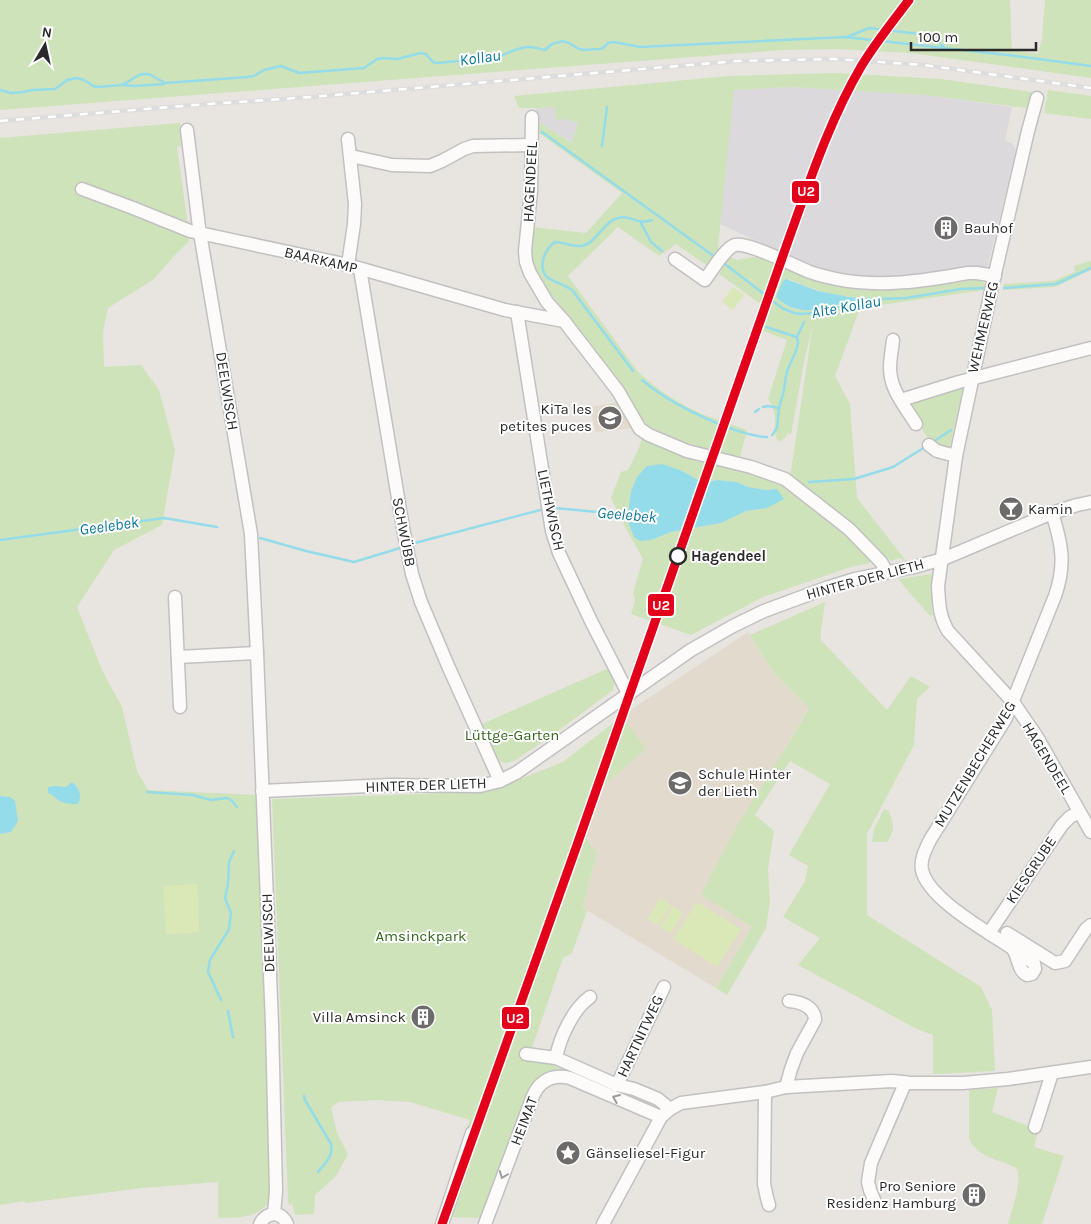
<svg xmlns="http://www.w3.org/2000/svg" width="1091" height="1224" font-family="Karla,sans-serif">
<rect width="100%" height="100%" fill="#e8e4e0"/>
<g fill="#dbd9dc">
<path d="M791,87L925,95L1012,107L1005,141L1012,143L1016,150L987,269L894,277L865,276L837,272L814,266L770,247L720,224L733,90Z"/>
<path d="M556,106L567,119L578,123L573,143L536,120V108Z"/>
</g>
<g fill="#e3dace">
<path d="M619,402L632,428L596,432L590,407Z"/>
<path d="M748,632L773,672L809,707L701,895L752,927L716,988L583,908L597,853L576,825L621,731L626,713Z"/>
</g>
<g fill="#cee3b9" fill-rule="evenodd">
<path d="M0,0H1010L1012,50L1038,54L1042,40L1045,0H1091V78L911,53L836,49L782,50L0,110Z"/>
<path d="M834,73L941,79L1032,92L1026,108L925,95L791,87L734,90L718,248L720,250L713,260L711,259L706,265L676,244L659,256L618,227L568,276L636,369C652,387 684,407 707,416C720,421 734,425 747,430L740,457L722,454L678,440L648,426L641,417L619,380L541,281L534,270L530,250L533,227L586,233L622,193L539,133L536,120L572,143L578,123L567,119L556,120L555,107L536,108H519L514,96L729,76Z"/>
<path d="M1048,90L1091,96V119L1044,113Z"/>
<path d="M180,123L182,136L180,137L181,146L177,147L188,226L189,241L174,256L154,279L108,308L103,332L104,367L141,365L159,390L175,450L162,525L114,550L77,607L102,670L122,707L137,771L148,790L258,795L266,1008L270,1200C257,1220 239,1217 218,1218V1182L142,1188L26,1203L24,1201L0,1205V834L11,832L10,797L0,796V138ZM197,884L199,932L166,934Z"/>
<path d="M729,256L737,260L753,257H760C779,265 797,275 817,281C873,297 918,289 973,280L980,281L985,284L984,290L860,308L835,376L850,404L857,498L907,562L899,558L891,561L790,478L813,324L805,357L791,434L787,433L786,437L779,442C772,432 775,430 775,418C775,411 772,405 768,399L787,340L761,330L769,310L719,274L723,268L722,267ZM789,279C813,290 837,298 864,297L866,298V300C848,303 816,312 800,310C791,309 783,304 776,297Z"/>
<path d="M1091,261V270L1055,287L1003,290L1004,284L1053,281L1075,272L1074,266Z"/>
<path d="M961,386L963,388L949,450L930,442L910,409L911,403Z"/>
<path d="M642,438L693,457V461L745,467L783,483L827,519L872,559L869,563L848,568L763,597L691,635L631,614L635,601L633,593L643,559L623,523L611,498L621,472L628,470L639,448ZM680,470L704,483L717,480L737,482L748,487L765,490L777,489L767,508L746,511L721,523L671,532L651,540L627,515L631,491L637,477Z"/>
<path d="M933,574L932,609L933,615L930,616L898,579Z"/>
<path d="M825,602L820,639L887,710L911,676L930,687L917,699L914,745L867,834V915L981,987L992,1010L995,1071L933,1074V1035L917,1029L798,965L820,938L783,917L805,881L808,866L789,855L830,784L790,761L755,815L774,831L768,869L770,901L766,928L727,995L716,988L752,927L701,895L738,824L790,741L809,708L773,672L750,635Z"/>
<path d="M609,668L615,680L613,690L547,739L514,761L505,763L497,760L482,724Z"/>
<path d="M626,713L624,719L646,749L607,783L593,790L576,825L597,853L583,907L587,911L572,953L563,958L532,1048V1058L550,1061L653,1102L650,1108L566,1071C549,1070 542,1073 531,1086L483,1218L450,1217L476,1138L478,1137L479,1135C478,1128 473,1127 467,1127L470,1120L410,1102L377,1100L338,1102L331,1108L337,1133L348,1154L336,1176L315,1195L314,1214L295,1215L292,1203L289,1206L288,1200L272,799L421,794L502,786L563,762Z"/>
<path d="M884,809L889,811C894,826 895,829 887,842H872L874,829Z"/>
<path d="M998,1088L992,1112L1031,1127L1037,1134L1034,1147L1064,1156L1042,1224H1008C1012,1209 1022,1184 1017,1169C1001,1158 978,1160 969,1138V1090Z"/>
</g>
<g fill="#dae7b7">
<path d="M733,287L744,295L733,310L722,302Z"/>
<path d="M197,884L199,932L166,934L163,886Z"/>
<path d="M660,898L671,905L658,925L647,919Z"/>
<path d="M697,902L741,929L717,967L673,939Z"/>
<path d="M673,906L683,913L671,933L660,927Z"/>
</g>
<g fill="#94dce9">
<path d="M786,279L818,291L849,297L865,298L866,299L811,310C797,311 786,307 776,297L783,281Z"/>
<path d="M662,464L680,470L704,483L717,480L737,482L748,487L765,490L777,489L784,499L767,508L746,511L721,523L671,532L651,540L640,541L634,537L627,519L631,491L637,477L647,466Z"/>
<path d="M72,782C80,789 82,794 78,804C72,804 65,804 60,801C55,798 54,795 48,793V787L55,786L66,787Z"/>
<path d="M0,796L10,797L15,801L18,821L11,832L0,834Z"/>
</g>
<g fill="none" stroke-linecap="round" stroke-linejoin="round">
<g stroke="#94dce9" stroke-width="2.5">
<path d="M847,37L869,28L928,35L943,46"/>
<path d="M122,85L135,86L164,84"/>
<path d="M0,90L11,93L24,92L32,90L55,89L58,87L67,80L77,78L84,80L93,86L98,87L121,85L126,83L139,75L143,74H149L165,83L248,77L254,76L264,70L281,66L299,73L364,68L377,59L383,58L397,59L421,53L426,54L433,62L436,63L494,58C506,55 516,47 529,47C534,47 540,49 545,50L552,44L563,41L569,43L579,49L583,50L599,49L603,48L608,43L614,42L640,47L845,37L1016,56L1091,66"/>
<path d="M542,132L715,257"/>
<path d="M602,146L607,107"/>
<path d="M641,223L651,242L662,251"/>
<path d="M725,264L782,308L794,313L801,314L813,313L880,299L906,298L961,289L983,288"/>
<path d="M1004,288L1056,284L1091,268"/>
<path d="M867,299H875"/>
<path d="M766,327L797,337"/>
<path d="M633,371L572,290C564,284 553,282 547,277C537,267 545,249 555,242C563,242 573,247 581,246C596,244 604,221 618,218C631,214 637,226 652,220"/>
<path d="M642,380C668,402 698,416 729,428C741,432 754,437 767,437"/>
<path d="M763,407L768,406L779,408"/>
<path d="M755,412L759,409"/>
<path d="M772,435L777,428L779,408L783,394L787,371L796,351L798,343L797,337L804,322"/>
<path d="M933,442L951,430"/>
<path d="M809,482L854,479L893,467L925,447"/>
<path d="M555,508L629,515"/>
<path d="M260,538L306,551L354,562L400,548"/>
<path d="M0,540L164,518L217,527"/>
<path d="M411,544L544,509"/>
<path d="M147,792L193,795L211,800L227,798L231,800L237,807"/>
<path d="M221,1000L208,972L210,960L229,929L231,913L225,898L228,884L229,862L234,851"/>
<path d="M228,1011L233,1037"/>
<path d="M304,1096L305,1100L331,1144C334,1156 325,1163 318,1172"/>
</g>
<defs>
<g id="minor">
<path d="M1037,98L1028,131L993,282L956,456L938,586C939,603 939,616 948,631L1013,702L1037,737L1091,832"/>
<path d="M532,117L531,191L525,251L526,262L530,273L547,302L564,321L618,391L640,429L649,435L687,451L751,467L785,479L849,529L881,562L887,572"/>
<path d="M187,130L199,227L251,534L257,653L272,1024L276,1191L274,1214"/>
<path d="M351,156L392,165L430,166L442,161L464,149L473,146L532,145"/>
<path d="M82,189L133,208L190,231L348,265L505,310L564,321"/>
<path d="M675,259L705,280C711,272 725,248 735,245C749,242 794,266 810,272C818,275 827,277 836,279C880,288 924,281 968,273H977L995,276"/>
<path d="M348,265L354,224L355,204L348,139"/>
<path d="M360,269L403,528L412,574L421,602L449,668L500,781"/>
<path d="M517,312L552,531L559,553L591,621L629,695"/>
<path d="M893,340C892,349 890,359 890,368C890,390 905,406 916,424"/>
<path d="M901,400L959,382L1091,348"/>
<path d="M929,445L937,451L956,456"/>
<path d="M175,597L180,707"/>
<path d="M178,657L257,653"/>
<path d="M262,791L390,785L480,786L500,781L516,773L691,650L733,626L764,611L826,588L855,579L914,567L943,559L1052,513L1077,505L1091,502"/>
<path d="M989,933L1062,825L1070,817L1079,812"/>
<path d="M1007,933L1055,963L1065,961L1086,929L1091,925"/>
<path d="M1012,948L1034,963L1035,969L1032,974L1027,975C1017,970 1019,956 1012,948C988,932 928,899 922,870C920,860 925,850 930,840L1006,718L1055,596C1066,564 1062,544 1052,513"/>
<path d="M526,1054L556,1058L617,1085L634,1089L658,1099L670,1109"/>
<path d="M556,1058C560,1037 573,1009 590,997"/>
<path d="M617,1085L664,987"/>
<path d="M786,1087L791,1069L797,1053L815,1020C815,1007 801,1002 789,1001"/>
<path d="M765,1092L764,1184L767,1198L769,1205"/>
<path d="M1035,1127L1052,1073"/>
<path d="M875,1202L870,1190L868,1182L871,1163L903,1088V1082"/>
<path d="M260,1224C267,1211 281,1211 287,1224"/>
<path d="M442,1224L472,1133"/>
<path d="M485,1224L533,1096C540,1080 553,1074 570,1078L661,1117"/>
<path d="M603,1224L661,1117L670,1109L681,1103L765,1092L786,1087L892,1081L911,1083H963L1008,1079L1091,1067"/>
</g>
</defs>
<use href="#minor" stroke="#c2c1c1" stroke-width="15"/>
<use href="#minor" stroke="#fcfbfa" stroke-width="12"/>
<defs>
<path id="rail" d="M0,121L195,105L311,97L737,61L835,59L924,65L1091,88"/>
</defs>
<use href="#rail" stroke="#deddde" stroke-width="4.5"/>
<use href="#rail" stroke="#fff" stroke-width="2.5" stroke-dasharray="8" stroke-linecap="butt"/>
<defs>
<path id="metro-1" d="M442,1224L577,845L787,244C809,183 829,121 862,65C876,42 893,21 909,0"/>
</defs>
<use href="#metro-1" stroke="#fff" stroke-width="12"/>
<use href="#metro-1" stroke="#e2001a" stroke-width="9"/>
</g>
<defs><path id="oneway-chevron" d="M-2-3.5L2.5 0L-2 3.5" fill="none" stroke-width="1.6" stroke-linecap="round" stroke-linejoin="round" transform="scale(1.25)"/></defs>
<g stroke="#9e9d9c">
<use href="#oneway-chevron" transform="translate(616 1098) rotate(-157)"/>
<use href="#oneway-chevron" transform="translate(503 1175) rotate(111)"/>
</g>
<defs>
<symbol id="building-disc" viewBox="-11 -11 22 22"><circle r="9.5" fill="#6c6b6a" stroke="#fff"/><path d="M-4-6H4V6H1V3H-1V6H-4ZM-2.5-4.3h1.7v1.8h-1.7ZM.8-4.3h1.7v1.8H.8ZM-2.5-1h1.7V.8h-1.7ZM.8-1h1.7V.8H.8Z" fill="#fff"/></symbol>
<symbol id="school-disc" viewBox="-11 -11 22 22"><circle r="9.5" fill="#6c6b6a" stroke="#fff"/><path d="M0-5L7-2L0 1L-7-2ZM-4 1L0 2.5L4 1V4Q0 6-4 4Z" fill="#fff"/></symbol>
<symbol id="bar-disc" viewBox="-11 -11 22 22"><circle r="9.5" fill="#6c6b6a" stroke="#fff"/><path d="M-6-5H6L.8 .8V4.5H3.5V6h-7V4.5H-.8V.8Z" fill="#fff"/></symbol>
<symbol id="sight-disc" viewBox="-11 -11 22 22"><circle r="9.5" fill="#6c6b6a" stroke="#fff"/><path d="M0-6L1.8-2.2L6-1.7L2.9 1.2L3.7 5.4L0 3.3L-3.7 5.4L-2.9 1.2L-6-1.7L-1.8-2.2Z" fill="#fff"/></symbol>
</defs>
<g fill-rule="evenodd">
<use href="#building-disc" x="932" y="214" width="28" height="28"/>
<use href="#school-disc" x="596" y="404" width="28" height="28"/>
<use href="#bar-disc" x="997" y="495" width="28" height="28"/>
<use href="#school-disc" x="666" y="769" width="28" height="28"/>
<use href="#building-disc" x="409" y="1003" width="28" height="28"/>
<use href="#sight-disc" x="554" y="1139" width="28" height="28"/>
<use href="#building-disc" x="960" y="1181" width="28" height="28"/>
</g>
<circle fill="#fff" stroke="#2a2a2a" stroke-width="2.5" cx="678" cy="556" r="8"/>
<g text-anchor="middle" stroke-width="4" stroke-linejoin="round" paint-order="stroke">
<g font-size="15" fill="#2a2a2a" stroke="#fff">
<text transform="translate(530 182) rotate(-87)" y="5">HAGENDEEL</text>
<text transform="translate(321 260) rotate(13)" y="5">BAARKAMP</text>
<text transform="translate(983 327) rotate(-77)" y="5">WEHMERWEG</text>
<text transform="translate(227 391) rotate(81)" y="5">DEELWISCH</text>
<text transform="translate(551 510) rotate(78)" y="5">LIETHWISCH</text>
<text transform="translate(404 532) rotate(79)" y="5">SCHWÜBB</text>
<text transform="translate(865 579) rotate(-15)" y="5">HINTER DER LIETH</text>
<text transform="translate(1047 758) rotate(59)" y="5">HAGENDEEL</text>
<text transform="translate(975 764) rotate(-59)" y="5">MUTZENBECHERWEG</text>
<text transform="translate(426 785) rotate(-2)" y="5">HINTER DER LIETH</text>
<text transform="translate(1031 870) rotate(-56)" y="5">KIESGRUBE</text>
<text transform="translate(268 933) rotate(-92)" y="5">DEELWISCH</text>
<text transform="translate(640 1036) rotate(-65)" y="5">HARTNITWEG</text>
<text transform="translate(524 1121) rotate(-69)" y="5">HEIMAT</text>
</g>
<g font-size="15" fill="#2a2a2a" stroke="#fff" text-anchor="start">
<text x="964" y="233">Bauhof</text>
<text x="592" y="414" text-anchor="end">KiTa les<tspan x="592" dy="17">petites puces</tspan></text>
<text x="1028" y="514">Kamin</text>
<text x="698" y="779">Schule Hinter<tspan x="698" dy="17">der Lieth</tspan></text>
<text x="406" y="1022" text-anchor="end">Villa Amsinck</text>
<text x="586" y="1158">Gänseliesel-Figur</text>
<text x="956" y="1191" text-anchor="end">Pro Seniore<tspan x="956" dy="17">Residenz Hamburg</tspan></text>
</g>
<g font-size="15" font-weight="bold" fill="#2a2a2a" stroke="#fff" text-anchor="start">
<text x="691" y="561">Hagendeel</text>
</g>
<g font-size="15" fill="#32671b" stroke="#fff">
<text x="512" y="740">Lüttge-Garten</text>
<text x="421" y="941">Amsinckpark</text>
</g>
<g font-size="16" font-style="italic" fill="#0f789a" stroke="#fff">
<text transform="translate(480 57) rotate(-8)" y="6">Kollau</text>
<text transform="translate(846 306) rotate(-10)" y="6">Alte Kollau</text>
<text transform="translate(627 514) rotate(5)" y="6">Geelebek</text>
<text transform="translate(109 525) rotate(-8)" y="6">Geelebek</text>
</g>
</g>
<g stroke="#fff" stroke-width="2">
<rect x="791" y="180" width="29" height="24" rx="5" fill="#e2001a"/>
<rect x="647" y="593" width="28" height="24" rx="5" fill="#e2001a"/>
<rect x="501" y="1006" width="29" height="24" rx="5" fill="#e2001a"/>
</g>
<g font-size="14" text-anchor="middle" font-weight="bold" fill="#fff">
<text x="806" y="196">U2</text>
<text x="661" y="610">U2</text>
<text x="515" y="1023">U2</text>
</g>
<g transform="translate(45 45) rotate(9)" stroke="#ffffff" stroke-width="4" paint-order="stroke">
<path d="M0-4L9 19L0 12L-9 19Z" fill="#2a2a2a"/>
<text y="-8" font-size="14" font-weight="bold" text-anchor="middle" fill="#2a2a2a">N</text>
</g>
<path d="M911 42v8h125v-8" fill="none" stroke="#2a2a2a" stroke-width="2.5"/>
<text x="918" y="42" font-size="15" fill="#2a2a2a" stroke="#ffffff" stroke-width="4" paint-order="stroke">100 m</text>
</svg>
